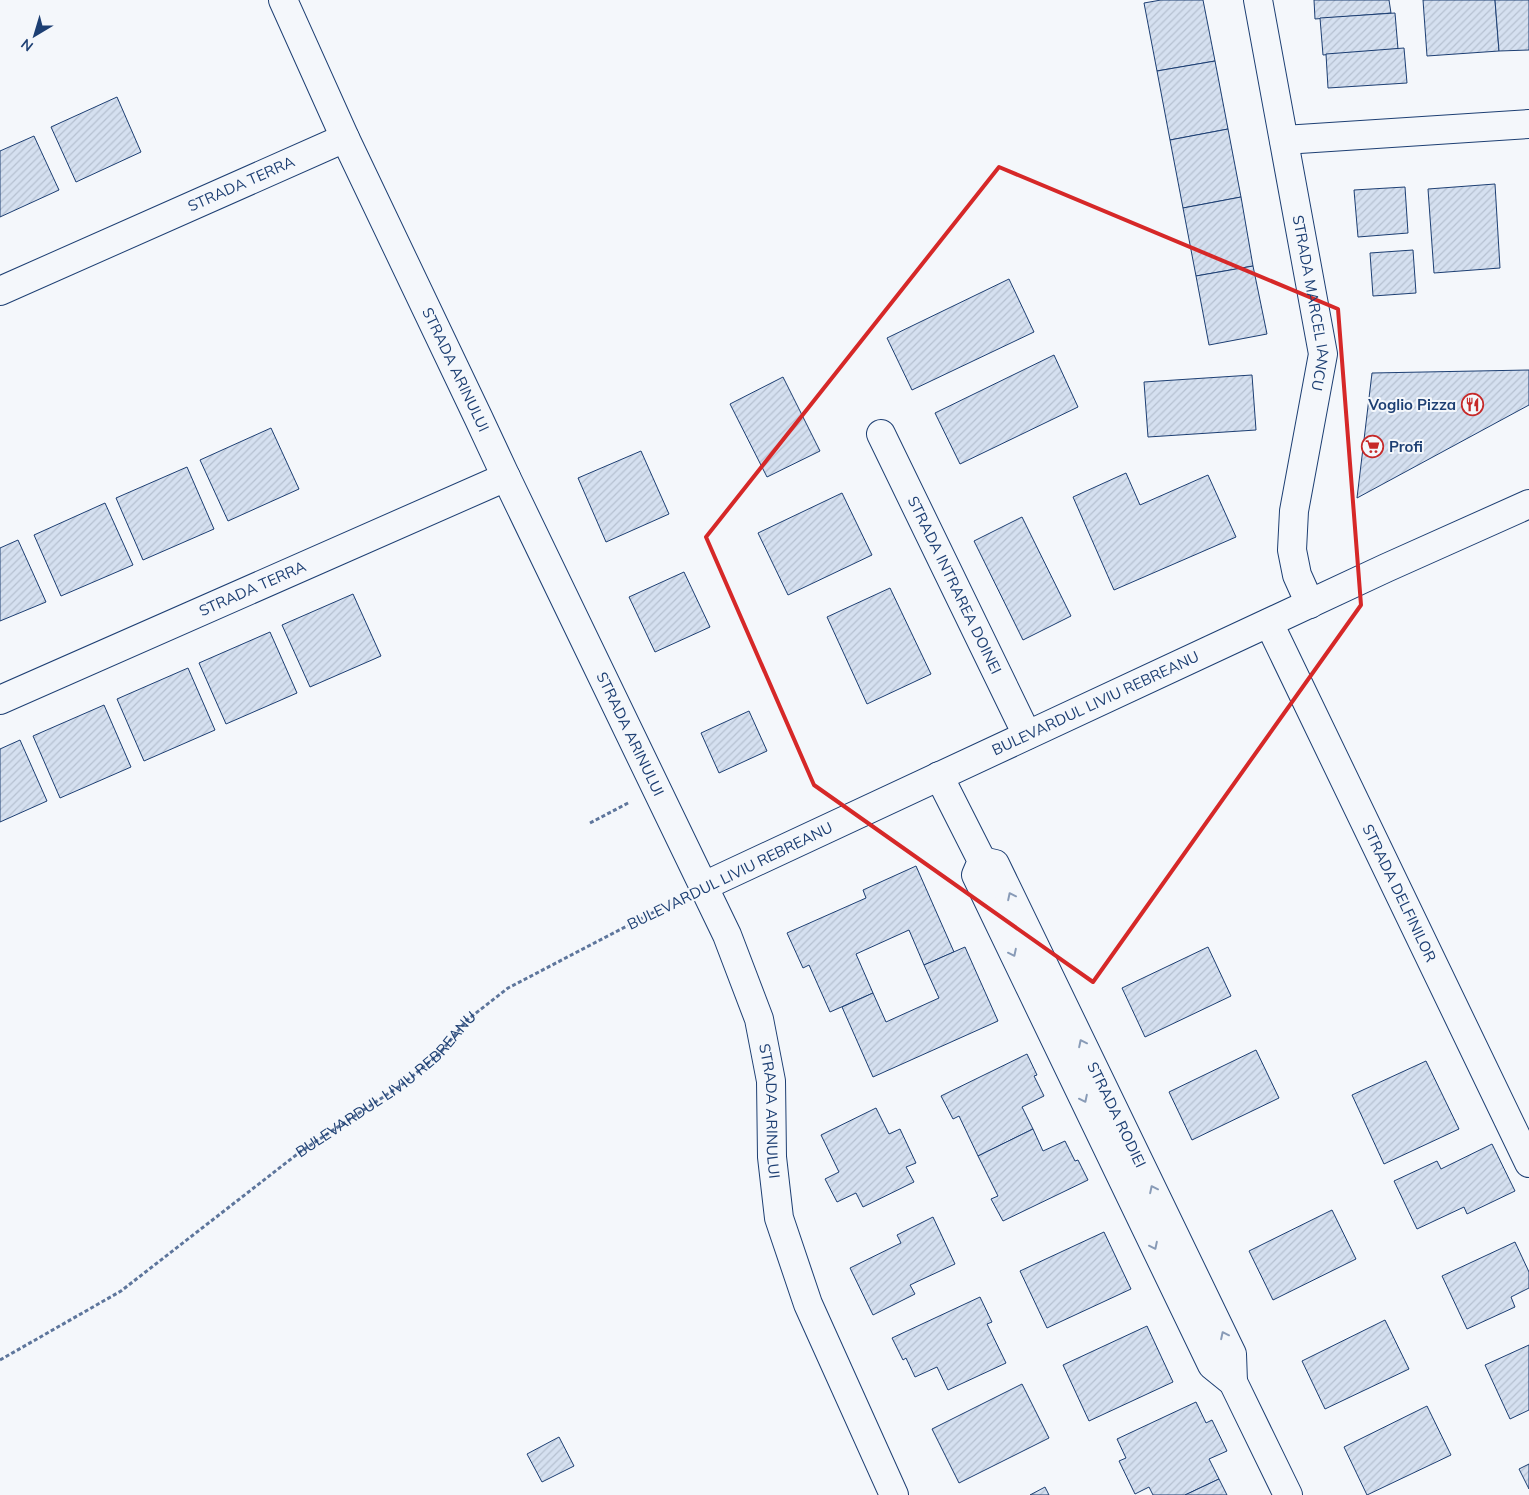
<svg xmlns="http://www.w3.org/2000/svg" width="1529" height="1495" font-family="Mulish,sans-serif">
<defs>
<pattern id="building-hatch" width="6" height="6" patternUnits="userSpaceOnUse" patternTransform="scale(1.25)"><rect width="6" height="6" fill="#d5e0f0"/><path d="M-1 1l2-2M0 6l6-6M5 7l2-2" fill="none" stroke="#b6c1d1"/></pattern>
</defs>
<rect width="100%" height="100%" fill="#f4f7fb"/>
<g fill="url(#building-hatch)" stroke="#1d3f73">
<path d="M1161,0H1203L1215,61L1157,71L1144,3Z"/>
<path d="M1314,0H1389L1391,13L1315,19Z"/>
<path d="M1423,0H1495L1499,51L1427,56Z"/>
<path d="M1495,0H1529V50L1499,51Z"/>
<path d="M1395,13L1398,49L1323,55L1320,18Z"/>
<path d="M1404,48L1407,83L1328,88L1326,54Z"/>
<path d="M1215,61L1228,129L1170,140L1157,71Z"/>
<path d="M117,97L141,152L76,182L51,127Z"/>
<path d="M1228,129L1241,197L1183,208L1170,140Z"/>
<path d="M34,136L59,190L0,217V151Z"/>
<path d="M1495,184L1500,268L1434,273L1428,189Z"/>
<path d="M1405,187L1408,233L1358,237L1354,190Z"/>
<path d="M1241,197L1253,266L1196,276L1183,208Z"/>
<path d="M1413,250L1416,293L1373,296L1370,253Z"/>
<path d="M1253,266L1267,334L1209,345L1196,276Z"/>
<path d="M1009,279L1034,332L912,390L887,338Z"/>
<path d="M1054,355L1078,407L960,464L935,413Z"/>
<path d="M1529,370V405L1357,498L1372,373Z"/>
<path d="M1252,375L1256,430L1148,437L1144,382Z"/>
<path d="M783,377L820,451L767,477L730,404Z"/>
<path d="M271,428L299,489L228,521L200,460Z"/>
<path d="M641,451L669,514L606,542L578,478Z"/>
<path d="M187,467L214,529L143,560L116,498Z"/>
<path d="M1126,473L1140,505L1208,475L1236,537L1114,590L1073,497Z"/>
<path d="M842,493L872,555L788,595L758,533Z"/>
<path d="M105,503L133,565L61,596L34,535Z"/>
<path d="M1022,517L1071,616L1023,640L974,541Z"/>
<path d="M18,540L46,602L0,621V548Z"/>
<path d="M684,572L710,627L655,652L629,597Z"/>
<path d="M890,588L931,674L867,704L827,617Z"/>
<path d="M353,594L381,656L310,687L282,625Z"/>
<path d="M270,632L297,693L226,724L199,663Z"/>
<path d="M188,668L215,730L144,761L117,699Z"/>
<path d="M104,705L131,767L60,798L33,736Z"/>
<path d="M749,711L767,751L719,773L701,733Z"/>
<path d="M20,740L47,801L0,822V749Z"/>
<path d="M916,866L954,952L924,965L909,930L856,954L873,993L830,1012L809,965L803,968L787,933L866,898L863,890Z"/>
<path d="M965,947L998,1021L873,1077L842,1007L873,993L886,1022L939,998L924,965Z"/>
<path d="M1208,947L1231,996L1145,1037L1122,988Z"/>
<path d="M1256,1050L1279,1098L1192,1140L1169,1092Z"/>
<path d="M1027,1054L1037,1075L1034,1076L1044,1096L1022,1107L1033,1129L978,1156L959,1116L953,1119L941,1096Z"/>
<path d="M1426,1061L1459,1129L1384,1164L1352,1095Z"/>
<path d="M876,1108L889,1134L900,1129L916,1163L906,1167L914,1182L863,1207L856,1193L837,1202L825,1179L839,1172L821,1135Z"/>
<path d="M1033,1129L1043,1151L1065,1141L1075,1161L1078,1160L1088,1180L1003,1221L991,1199L998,1196L978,1156Z"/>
<path d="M1492,1144L1515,1191L1467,1214L1464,1207L1417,1229L1394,1181L1437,1161L1441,1169Z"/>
<path d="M1332,1210L1356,1259L1273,1300L1249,1251Z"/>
<path d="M933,1217L955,1264L910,1285L915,1294L873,1315L850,1268L901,1243L897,1235Z"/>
<path d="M1104,1232L1131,1289L1047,1328L1020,1271Z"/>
<path d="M1515,1242L1529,1272V1288L1511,1297L1515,1307L1467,1329L1442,1276Z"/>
<path d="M980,1297L992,1322L987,1324L1006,1363L948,1390L937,1367L915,1377L906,1358L903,1360L892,1338Z"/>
<path d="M1385,1320L1409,1369L1325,1409L1302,1361Z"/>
<path d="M1147,1326L1173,1382L1089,1421L1063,1365Z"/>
<path d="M1529,1345V1410L1510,1419L1485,1365Z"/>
<path d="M1022,1384L1049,1438L959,1483L932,1429Z"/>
<path d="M1196,1402L1206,1423L1212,1420L1227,1451L1209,1459L1219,1479L1185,1495H1153L1149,1487L1135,1494L1119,1461L1126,1458L1117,1439Z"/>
<path d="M1427,1406L1451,1455L1367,1495L1344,1447Z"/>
<path d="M559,1437L574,1466L542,1482L527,1454Z"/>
<path d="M1529,1464V1489L1519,1469Z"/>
<path d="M1219,1479L1227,1495H1185Z"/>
<path d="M1045,1487L1049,1495H1030Z"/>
</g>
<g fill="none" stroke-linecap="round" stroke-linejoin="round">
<defs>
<g id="minor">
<path id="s2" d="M283,0L345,138L478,417L506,477L727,935L759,1019L771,1081L772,1157L779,1218L808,1304L894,1495"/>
<path id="s3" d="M1258,0L1323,354L1294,511L1292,550L1297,575L1310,604"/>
<path d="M1284,140L1529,124"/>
<path id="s4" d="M0,291L345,138"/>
<path id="s5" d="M881,434L1027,735"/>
<path id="s6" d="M1269,623L1529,1163"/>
<path id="s7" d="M0,700L506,477"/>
<path d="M939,776L982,861L976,875L1212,1365L1233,1382L1288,1495"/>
<path id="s8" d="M982,861L995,864L1232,1354L1233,1382"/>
<path id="s9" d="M704,886L1386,568L1529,504"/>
</g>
</defs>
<use href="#minor" stroke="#1d3f73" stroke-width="30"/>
<g stroke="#5e769c" stroke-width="3" stroke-dasharray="4 2.5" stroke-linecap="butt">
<path d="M590,823L630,802"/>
<path id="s1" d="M0,1360L121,1291L300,1152L403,1084L439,1054L467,1020L508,988L677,900"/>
</g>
<use href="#minor" stroke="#f4f7fb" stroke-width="28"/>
</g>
<defs><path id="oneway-chevron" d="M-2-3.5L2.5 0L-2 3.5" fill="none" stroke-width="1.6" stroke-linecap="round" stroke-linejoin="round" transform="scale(1.25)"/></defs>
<g stroke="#889bb7">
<use href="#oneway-chevron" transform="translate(1011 896) rotate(-116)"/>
<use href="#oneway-chevron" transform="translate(1013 953) rotate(64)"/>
<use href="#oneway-chevron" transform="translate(1082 1043) rotate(-116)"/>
<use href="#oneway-chevron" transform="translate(1084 1099) rotate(64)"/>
<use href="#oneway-chevron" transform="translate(1153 1189) rotate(-116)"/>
<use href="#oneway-chevron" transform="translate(1154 1246) rotate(64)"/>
<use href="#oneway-chevron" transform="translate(1224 1335) rotate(-116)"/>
</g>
<path fill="none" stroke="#d62828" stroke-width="4" stroke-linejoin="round" d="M999,167L1338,309L1361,605L1093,982L814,785L706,537Z"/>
<defs>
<symbol id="restaurant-ring" viewBox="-11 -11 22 22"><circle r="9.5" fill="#f4f7fb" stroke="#c62828" stroke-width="1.5"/><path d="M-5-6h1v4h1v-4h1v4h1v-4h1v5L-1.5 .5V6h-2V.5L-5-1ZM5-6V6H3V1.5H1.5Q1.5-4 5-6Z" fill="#c62828"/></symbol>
<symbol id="supermarket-ring" viewBox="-11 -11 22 22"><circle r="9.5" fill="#f4f7fb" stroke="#c62828" stroke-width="1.5"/><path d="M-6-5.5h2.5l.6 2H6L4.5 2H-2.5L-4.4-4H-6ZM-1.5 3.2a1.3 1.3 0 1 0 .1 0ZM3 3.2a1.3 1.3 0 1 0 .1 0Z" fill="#c62828"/></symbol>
</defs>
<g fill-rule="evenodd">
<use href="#restaurant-ring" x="1460" y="392" width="25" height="25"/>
<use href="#supermarket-ring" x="1360" y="434" width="25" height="25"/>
</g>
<g text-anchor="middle" stroke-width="4" stroke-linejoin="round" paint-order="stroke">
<g font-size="15" fill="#1d3f73" stroke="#f4f7fb">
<text dy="5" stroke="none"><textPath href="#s4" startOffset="264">STRADA TERRA</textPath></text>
<text dy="5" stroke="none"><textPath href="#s3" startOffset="308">STRADA MARCEL IANCU</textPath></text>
<text dy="5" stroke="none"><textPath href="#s2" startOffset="408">STRADA ARINULUI</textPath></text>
<text dy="5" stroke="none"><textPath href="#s5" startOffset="168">STRADA INTRAREA DOINEI</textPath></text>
<text dy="5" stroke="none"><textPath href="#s7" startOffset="276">STRADA TERRA</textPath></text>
<text dy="5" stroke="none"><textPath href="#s9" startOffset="432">BULEVARDUL LIVIU REBREANU</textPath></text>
<text dy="5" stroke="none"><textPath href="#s2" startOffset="812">STRADA ARINULUI</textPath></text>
<text transform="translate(730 876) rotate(-26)" y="5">BULEVARDUL LIVIU REBREANU</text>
<text dy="5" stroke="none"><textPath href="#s6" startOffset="300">STRADA DELFINILOR</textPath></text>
<text dy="5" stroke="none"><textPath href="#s1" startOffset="476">BULEVARDUL LIVIU REBREANU</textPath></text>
<text dy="5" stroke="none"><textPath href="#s2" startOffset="1218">STRADA ARINULUI</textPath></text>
<text dy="5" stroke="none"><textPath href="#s8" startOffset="292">STRADA RODIEI</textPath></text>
</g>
<g font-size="15" font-weight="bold" fill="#1d3f73" stroke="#f4f7fb" text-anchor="end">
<text x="1456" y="410">Voglio Pizza</text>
<text x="1389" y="452" text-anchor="start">Profi</text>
</g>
</g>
<g transform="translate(35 35) rotate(218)" stroke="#f4f7fb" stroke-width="4" paint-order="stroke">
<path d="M0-4L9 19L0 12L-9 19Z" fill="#1d3f73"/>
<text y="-8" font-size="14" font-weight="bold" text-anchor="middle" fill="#1d3f73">N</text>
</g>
</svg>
